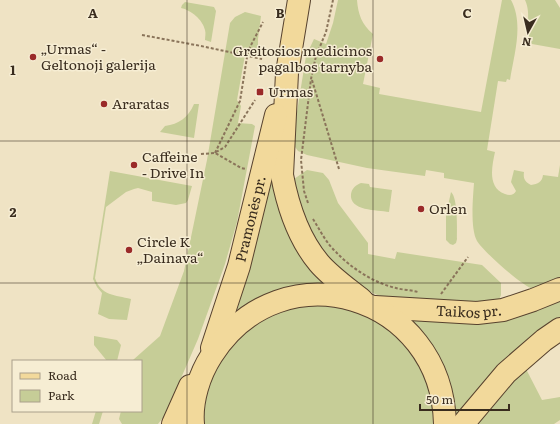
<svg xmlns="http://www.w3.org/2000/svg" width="560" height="424" font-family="Literata,serif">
<rect width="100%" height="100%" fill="#efe3c4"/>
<g fill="#c6cd97">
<path d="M338,0H357C358,14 362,25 373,34L363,84L380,88L379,94L481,112L502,0H511C524,24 514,54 510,80L507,79L506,82L498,81L487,150L495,152C492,166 487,188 505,194C510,196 514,195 516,191L511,182L514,170L524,172C523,179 525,182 531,185C538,184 542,182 543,175L558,177L560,165V282C554,284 539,290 533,289C522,286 483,251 477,241C470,228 473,198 474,183L444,178V173L426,170L425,176L367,168L307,155L298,151L292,143L306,56L314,39L326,44L333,23Z"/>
<path d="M525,0H555L560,8V49L532,44C524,31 532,14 525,0Z"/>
<path d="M185,2L214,7L216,11L211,42L205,40C205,37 206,33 205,30C203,20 191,10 181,8L182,5Z"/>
<path d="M245,12L261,16L258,39V57L245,55L237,100L241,106L238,123L252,124L255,126L237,222L225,264L198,339L165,415L158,424H122L119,419L121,411H141V361H133V360L160,336L184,271L207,160L230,23L235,17Z"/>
<path d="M194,104H199L194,138L160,132L165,126C179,124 188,118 194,104Z"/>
<path d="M270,160L337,289L235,318L252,254Z"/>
<path d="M307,170L323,173L329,180L338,203L368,243V254L395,259L397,252L482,265L501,283V295L499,300L495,304L388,299L375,294L357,285L323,254L307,230L295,197L294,179Z"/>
<path d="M110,171L192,186L188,200L186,203L176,205L152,201V192L138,188L134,189L126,192L106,207L95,278C101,296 115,295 131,299L127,320L109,319L98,314L102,293L97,287L93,279Z"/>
<path d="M361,183L369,184L370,187L392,190L389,212C377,210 349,211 351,194C352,188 356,185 361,183Z"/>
<path d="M451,192C458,198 457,230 457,239L456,243L453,245L450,244L446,240V215Z"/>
<path d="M560,296V322L456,422L404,316Z"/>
<path d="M320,302L376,317L419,356L438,424H202V409L214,368L240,333L277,310Z"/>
<path d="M94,336L117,340L121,345L117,361H107L94,345Z"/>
<path d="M526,369L542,400L560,397V420L554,424H472L493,399Z"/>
<path d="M96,411H103L99,424H92Z"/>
</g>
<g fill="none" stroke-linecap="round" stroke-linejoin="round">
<defs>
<g id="primary">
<path d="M299,0L287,73L282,175C288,207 298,238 319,263C331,277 347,288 362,300"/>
<path id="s1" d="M375,307L477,313L503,310L533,300L560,289"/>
<path id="s2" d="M212,348L239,266L276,115"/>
<path d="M173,424L190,386"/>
<path d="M193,424C191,401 199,375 212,355C282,246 442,294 445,424"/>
<path d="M463,424L506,373L544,340L560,329"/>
</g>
</defs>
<use href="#primary" stroke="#57422e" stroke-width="24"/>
<g stroke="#8a745a" stroke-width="2" stroke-dasharray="3 2" stroke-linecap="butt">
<path d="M142,35L201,46L262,59"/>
<path d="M312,80L339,169"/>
<path d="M216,152L225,147L255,100"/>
<path d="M215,153L240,101L248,51L263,22"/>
<path d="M201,154L215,153L241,168L246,169"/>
<path d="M308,203L304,191L301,160L311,79L316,56L326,32L333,0"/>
<path d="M313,219C320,230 326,243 336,252C351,268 374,283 396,288C403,290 411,290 418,292"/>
<path d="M441,294L468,257"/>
</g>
<use href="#primary" stroke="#f2d99b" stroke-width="22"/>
</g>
<path fill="none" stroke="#392c1e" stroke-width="1" stroke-opacity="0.55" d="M187,0V424M373,0V424M0,141H560M0,283H560"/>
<g fill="#9a2a29" stroke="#f6edd3" stroke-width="1.5">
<circle cx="33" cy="57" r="4"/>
<circle cx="380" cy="59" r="4"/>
<rect x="256" y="88" width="8" height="8" rx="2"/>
<circle cx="104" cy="104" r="4"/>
<circle cx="134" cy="165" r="4"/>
<circle cx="421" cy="209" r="4"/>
<circle cx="129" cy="250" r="4"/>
</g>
<g text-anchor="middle" stroke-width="3" stroke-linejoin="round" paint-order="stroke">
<g font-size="14" fill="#392c1e" stroke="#f6edd3" text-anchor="start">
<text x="41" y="54">„Urmas“ -<tspan x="41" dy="16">Geltonoji galerija</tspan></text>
<text x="372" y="56" text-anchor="end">Greitosios medicinos<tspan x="372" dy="16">pagalbos tarnyba</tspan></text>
<text x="268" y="97">Urmas</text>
<text x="112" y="109">Araratas</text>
<text x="142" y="162">Caffeine<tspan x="142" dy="16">- Drive In</tspan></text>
<text x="429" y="214">Orlen</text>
<text x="137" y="247">Circle K<tspan x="137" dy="16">„Dainava“</tspan></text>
</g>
<g font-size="14" fill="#392c1e" stroke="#f6edd3">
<text dy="5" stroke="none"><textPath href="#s2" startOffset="135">Pramonės pr.</textPath></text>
<text dy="5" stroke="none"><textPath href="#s1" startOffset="94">Taikos pr.</textPath></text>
</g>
</g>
<g font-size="13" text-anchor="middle" font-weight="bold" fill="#392c1e" stroke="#f6edd3" stroke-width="3" stroke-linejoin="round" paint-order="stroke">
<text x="93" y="18">A</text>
<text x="280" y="18">B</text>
<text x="467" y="18">C</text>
<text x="13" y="75">1</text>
<text x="13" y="217">2</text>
</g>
<rect x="12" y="360" width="130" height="52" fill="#f6edd3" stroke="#aaa08b"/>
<rect x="20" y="373" width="20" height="6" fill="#f2d99b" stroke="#aaa08b"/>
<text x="48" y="380" font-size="12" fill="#392c1e">Road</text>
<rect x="20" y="390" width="20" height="12" fill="#c6cd97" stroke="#aaa08b"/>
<text x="48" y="400" font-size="12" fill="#392c1e">Park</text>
<g transform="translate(528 32) rotate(188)" stroke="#f6edd3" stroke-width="3" paint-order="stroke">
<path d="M0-3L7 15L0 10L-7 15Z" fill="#392c1e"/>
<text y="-6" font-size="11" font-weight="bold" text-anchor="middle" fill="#392c1e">N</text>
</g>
<path d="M420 404v6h89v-6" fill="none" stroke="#392c1e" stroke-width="2"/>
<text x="426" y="404" font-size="12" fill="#392c1e" stroke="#f6edd3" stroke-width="3" paint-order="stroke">50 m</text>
</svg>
